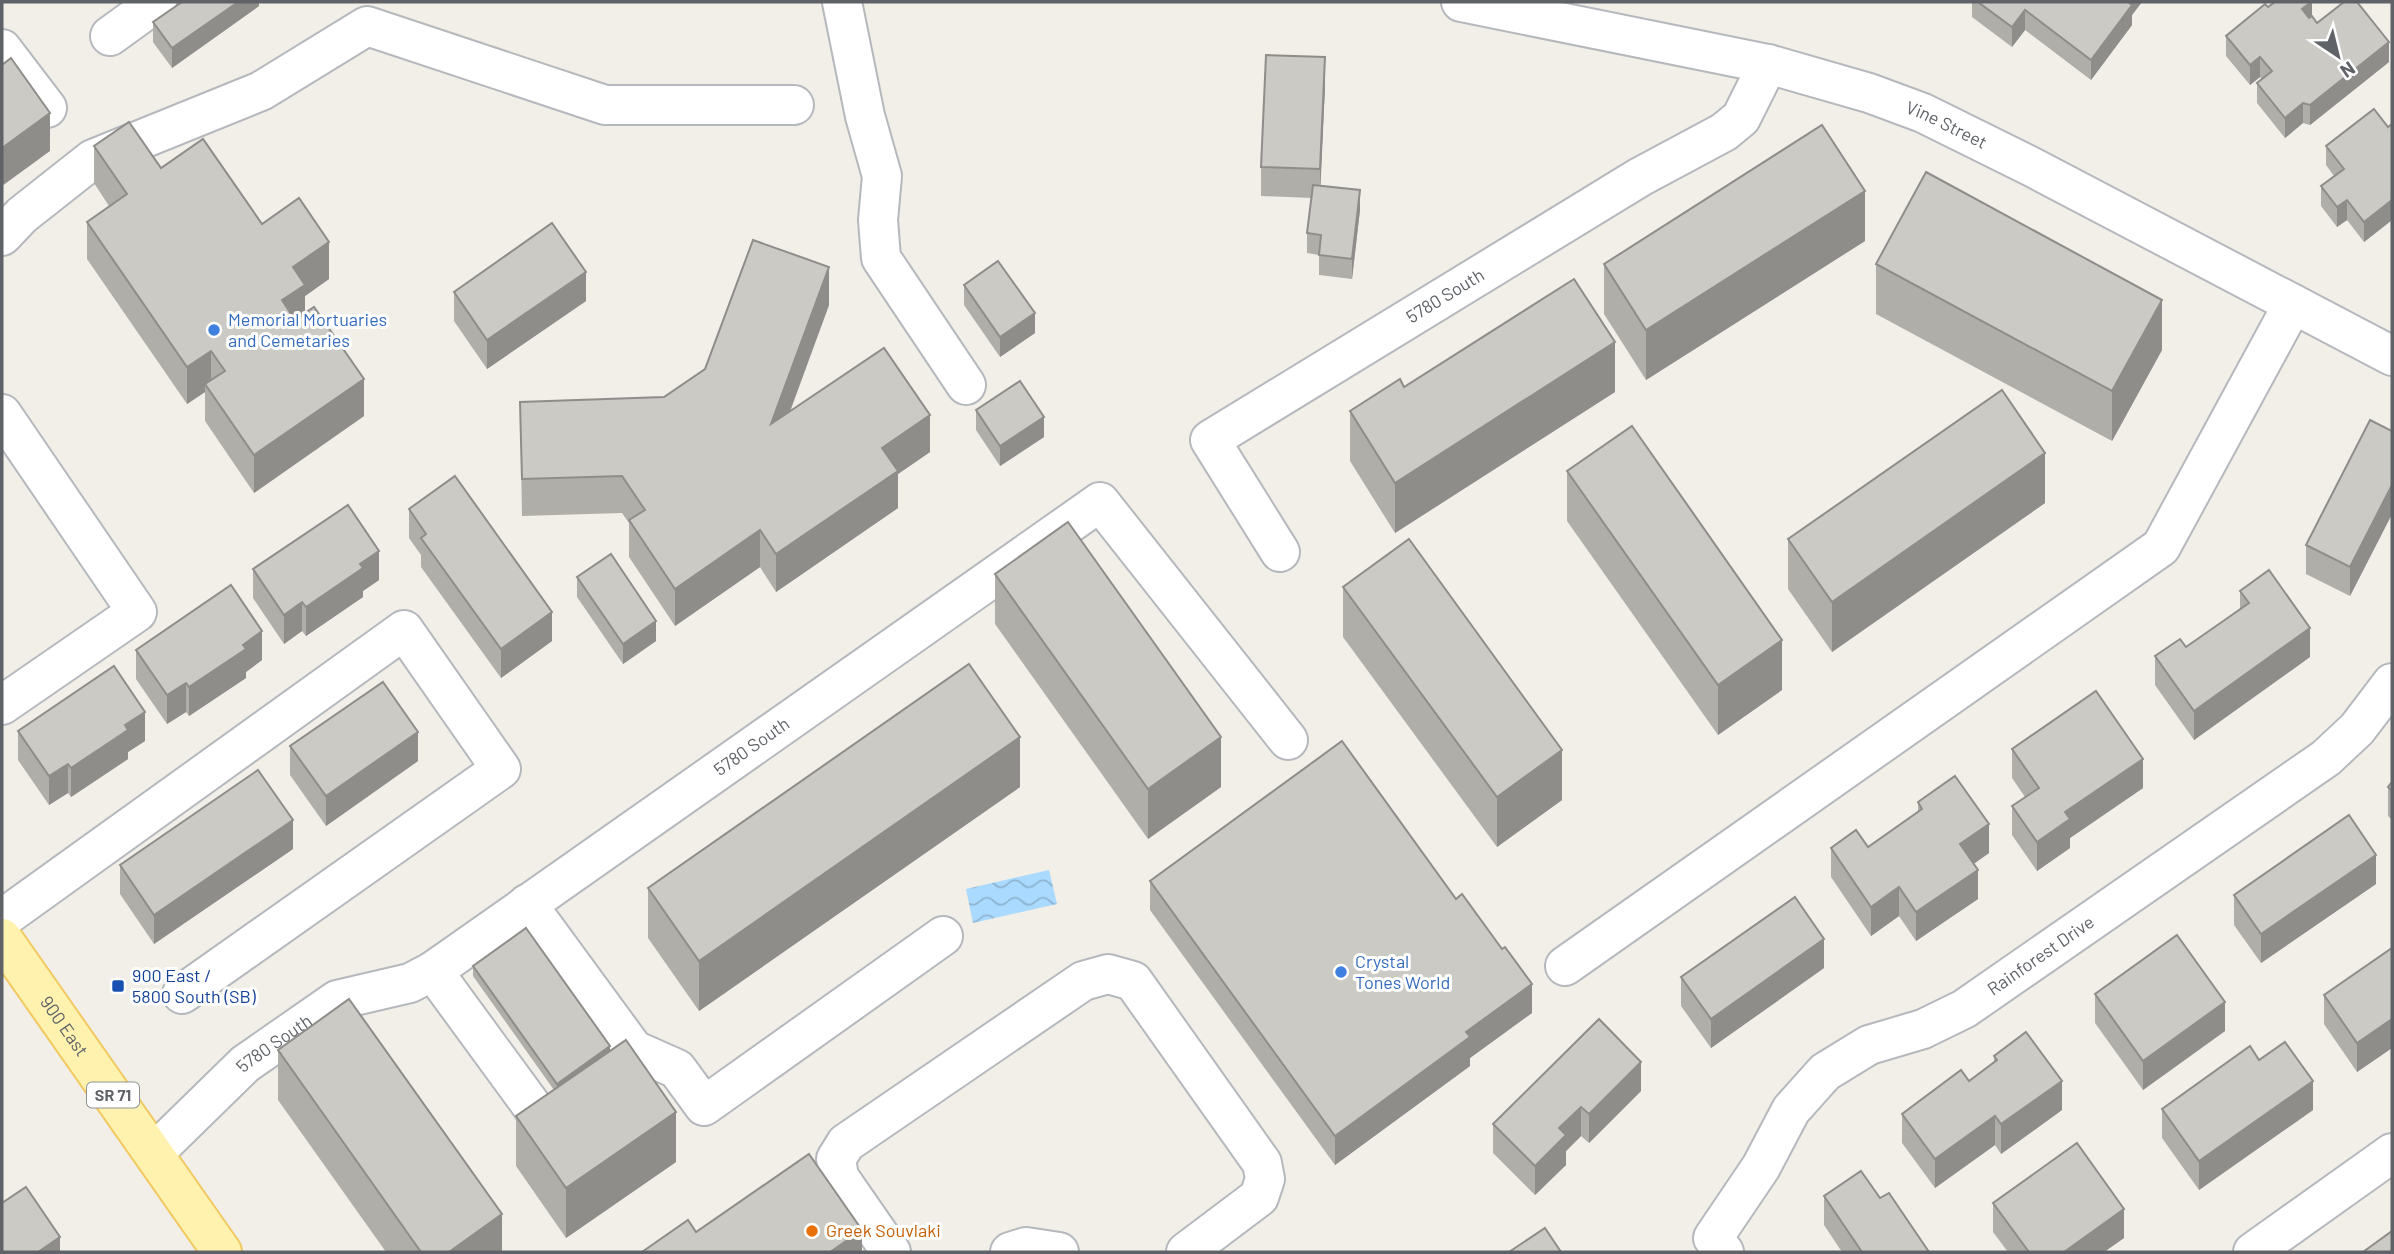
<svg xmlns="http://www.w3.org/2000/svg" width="2394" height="1254" font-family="Barlow,sans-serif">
<defs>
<pattern id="water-waves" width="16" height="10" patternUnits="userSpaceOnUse" patternTransform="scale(1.75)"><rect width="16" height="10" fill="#aadaff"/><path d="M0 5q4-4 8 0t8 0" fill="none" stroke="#8eb4d2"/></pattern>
</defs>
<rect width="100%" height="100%" fill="#f1efe8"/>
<path fill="url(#water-waves)" d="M1049,870L1057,904L973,923L966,889Z"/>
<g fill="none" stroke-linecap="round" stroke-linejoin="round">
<defs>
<g id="minor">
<path d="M842,2L865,116L882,176L878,220L881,258L966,385"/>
<path id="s1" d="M1461,2L1768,64L1869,93L1923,113L2034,168L2392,356"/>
<path d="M110,36L157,2"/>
<path d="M2,49L47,108"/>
<path d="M2,236L22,215L93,159L261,91L367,26L605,105H794"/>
<path d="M2,414L137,612L2,705"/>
<path id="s2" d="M1280,552L1210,440L1640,177L1724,132L1741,118L1768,64"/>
<path d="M527,904L634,1050L677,1069L704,1106L943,936"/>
<path d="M2,919L404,630L501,769L182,994"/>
<path d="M1565,966L2161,547L2293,304"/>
<path d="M433,971L534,1109"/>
<path id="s3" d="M154,1153L245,1064L337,1000L410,983L433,971L1100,502L1288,740"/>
<path d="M891,1252L839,1177L836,1159L846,1143L1083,981L1108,974L1133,981L1262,1163L1265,1179L1259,1197L1186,1252"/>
<path d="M1010,1252L1026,1247L1059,1252"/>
<path id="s4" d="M1724,1252L1713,1238L1761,1167L1791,1110L1825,1072L1869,1045L1923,1029L1964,1009L2326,758L2357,729L2392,683"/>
<path d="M2253,1252L2392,1153"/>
</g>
<g id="major">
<path id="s5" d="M2,938L222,1252"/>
</g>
</defs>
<use href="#minor" stroke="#b5b8bc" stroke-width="42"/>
<use href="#major" stroke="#f2c960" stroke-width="42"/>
<use href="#minor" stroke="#fff" stroke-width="38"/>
<use href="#major" stroke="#fff2af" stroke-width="38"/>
</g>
<g fill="#afaea9">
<path d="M259,2V6L172,68L153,42V22Z"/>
<path d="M1972,2H2142L2132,15V25L2091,80L2025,30L2012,47L1972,17Z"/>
<path d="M2268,7L2312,16L2317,23L2389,62L2310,125L2303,123L2285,138L2257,103V83L2262,79L2260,77L2250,85L2226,56V36Z"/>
<path d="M1325,86L1320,186L1360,210L1352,279L1319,275V255L1307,253V233L1312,198L1261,196V167Z"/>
<path d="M2392,124V220L2364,242L2347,220L2337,227L2321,206V186L2334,176L2326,165V146L2388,127Z"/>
<path d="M94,146L161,168L262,224L329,279L305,296V313L364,416L254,493L205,421V392L187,404L87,259V222L109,206L94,183Z"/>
<path d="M1865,241L1646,380L1604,314V264Z"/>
<path d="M1876,264L2162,350L2112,441L1876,314Z"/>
<path d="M964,285L1035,333L1000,357L964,305Z"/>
<path d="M454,292L586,301L487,369L454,321Z"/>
<path d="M829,305L790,412L930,452L898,474V508L776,592L760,567L675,626L629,557V523L622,513L522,516L520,402L664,397Z"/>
<path d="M1404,387L1615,392L1395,533L1350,461V411Z"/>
<path d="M976,410L1044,437L1000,466L976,430Z"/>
<path d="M2392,431V514L2350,596L2306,574V545Z"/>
<path d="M1567,471L1782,690L1718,735L1567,521Z"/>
<path d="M2045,503L1832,652L1788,589V539Z"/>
<path d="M409,509L552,641L501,678L421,567V555L409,538Z"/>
<path d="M253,569L379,580L363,591V597L306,636L302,631L284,644L253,598Z"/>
<path d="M995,574L1221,787L1148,839L995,624Z"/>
<path d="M577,577L656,641L623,664L577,597Z"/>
<path d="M1343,587L1562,800L1497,847L1343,637Z"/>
<path d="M2240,591L2310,657L2194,740L2155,685V656L2186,647L2240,609Z"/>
<path d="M136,650L262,660L246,672V678L189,716L186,712L167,724L136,679Z"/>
<path d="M18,731L145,741L128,752V759L71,797L68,793L49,805L18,760Z"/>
<path d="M290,746L418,761L326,826L290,775Z"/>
<path d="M2012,749L2143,788L2070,838V848L2037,871L2012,835V806L2025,797L2012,778Z"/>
<path d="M2392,782V820L2388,816V787Z"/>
<path d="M1020,787L699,1011L648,938V888Z"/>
<path d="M1918,802L1989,853L1974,864L1978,899L1916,941L1899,916L1871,936L1831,877V848L1868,847L1918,812Z"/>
<path d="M293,849L154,944L120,894V865Z"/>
<path d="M1150,881L1532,1013L1470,1058V1066L1335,1165L1150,910Z"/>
<path d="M2376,884L2261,963L2234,925V895Z"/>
<path d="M2392,948V1048L2357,1072L2324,1024V995Z"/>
<path d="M473,966L610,1051L676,1162L566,1238L516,1166V1116L554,1090L473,976Z"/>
<path d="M1824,968L1711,1048L1681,1006V977Z"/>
<path d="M2095,994L2225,1031L2143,1090L2095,1023Z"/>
<path d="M278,1050L502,1252H386L278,1100Z"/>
<path d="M1994,1056L2062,1110L2001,1154L1995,1145L1935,1188L1902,1143V1114L1969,1081L1994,1063Z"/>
<path d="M1641,1091L1589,1143L1581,1136L1566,1151V1165L1535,1195L1493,1153V1124Z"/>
<path d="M2162,1109L2313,1110L2199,1190L2162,1138Z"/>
<path d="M1824,1196L1929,1252H1842L1824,1225Z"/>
<path d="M1993,1203L2124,1238L2104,1252H2008L1993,1232Z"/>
</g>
<g fill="#8f8d8a">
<path d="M238,2H259V6L172,68V48Z"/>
<path d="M2127,2H2142L2132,15V25L2091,80V60Z"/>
<path d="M2312,2V21L2302,9Z"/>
<path d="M2025,10V30L2012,47V27Z"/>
<path d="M2389,42V62L2310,125V105Z"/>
<path d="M1325,57V86L1320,198V169Z"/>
<path d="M2260,57V77L2250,85V65Z"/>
<path d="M2303,103V123L2285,138V118Z"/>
<path d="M50,113V151L2,186V148Z"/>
<path d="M1360,190V210L1352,279V259Z"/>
<path d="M1865,191V241L1646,380V330Z"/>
<path d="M2347,200V220L2337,227V207Z"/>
<path d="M2392,200V220L2364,242V222Z"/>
<path d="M329,242V279L305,296V322L282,338V300L293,267Z"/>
<path d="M829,267V305L771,462V424Z"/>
<path d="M586,272V301L487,369V340Z"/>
<path d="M2162,300V350L2112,441V391Z"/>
<path d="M1035,313V333L1000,357V337Z"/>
<path d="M1615,342V392L1395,533V483Z"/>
<path d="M211,351V388L205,384V392L187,404V367Z"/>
<path d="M364,379V416L254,493V455Z"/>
<path d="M930,415V452L898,474V508L776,592V554L882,448Z"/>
<path d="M1044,417V437L1000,466V446Z"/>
<path d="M2045,453V503L1832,652V602Z"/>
<path d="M2392,485V514L2350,596V567Z"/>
<path d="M760,530V567L675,626V589Z"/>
<path d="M379,551V580L363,591V597L306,636V607L360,564Z"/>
<path d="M302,602V631L284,644V615Z"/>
<path d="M552,612V641L501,678V649Z"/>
<path d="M656,621V641L623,664V644Z"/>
<path d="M2310,628V657L2194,740V711Z"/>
<path d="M262,631V660L246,672V678L189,716V687L243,645Z"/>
<path d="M1782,640V690L1718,735V685Z"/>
<path d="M186,683V712L167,724V695Z"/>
<path d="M145,712V741L128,752V759L71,797V768L125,725Z"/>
<path d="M418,732V761L326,826V796Z"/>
<path d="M1020,737V787L699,1011V961Z"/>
<path d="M1221,737V787L1148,839V789Z"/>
<path d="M1562,750V800L1497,847V797Z"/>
<path d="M2143,759V788L2070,838V848L2037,871V842L2065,812Z"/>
<path d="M68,764V793L49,805V776Z"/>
<path d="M293,820V849L154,944V915Z"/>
<path d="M1989,824V853L1960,873V844Z"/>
<path d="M2376,855V884L2261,963V934Z"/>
<path d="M1978,870V899L1916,941V912Z"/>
<path d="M1899,887V916L1871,936V907Z"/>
<path d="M1824,939V968L1711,1048V1019Z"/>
<path d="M1532,984V1013L1470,1058V1066L1335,1165V1136L1466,1032Z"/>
<path d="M2225,1002V1031L2143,1090V1061Z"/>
<path d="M2392,1019V1048L2357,1072V1043Z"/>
<path d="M610,1046V1057L557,1094V1084Z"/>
<path d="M1641,1062V1091L1589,1143V1114Z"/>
<path d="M2062,1081V1110L2001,1154V1124Z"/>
<path d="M2313,1081V1110L2199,1190V1161Z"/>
<path d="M1581,1107V1136L1566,1151V1165L1535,1195V1166L1559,1128Z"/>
<path d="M676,1112V1162L566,1238V1188Z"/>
<path d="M1995,1116V1145L1935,1188V1159Z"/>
<path d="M2124,1209V1238L2104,1252H2064Z"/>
<path d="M502,1214V1252H449Z"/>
<path d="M862,1230V1252H830Z"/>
<path d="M60,1237V1252H38Z"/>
</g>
<g fill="#cccac5" stroke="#8f8d8a" stroke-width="2">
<path d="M182,2H238L172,48L153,22Z"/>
<path d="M1978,2H2128L2132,5L2091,60L2025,10L2012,27Z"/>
<path d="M2275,2H2311L2302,9L2309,18L2312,16L2317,23L2344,2H2357L2389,42L2310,105L2303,103L2285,118L2257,83L2272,71L2260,57L2250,65L2226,36L2265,4L2268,7Z"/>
<path d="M1266,55L1325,57L1320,169L1261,167Z"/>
<path d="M11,58L50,113L2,148V65Z"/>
<path d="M2374,109L2388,127L2392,124V200L2364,222L2347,200L2337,207L2321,186L2344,169L2326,146Z"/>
<path d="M129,122L161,168L203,139L262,224L299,198L329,242L293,267L305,285L282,300L295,320L314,307L364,379L254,455L205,384L225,371L211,351L187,367L87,222L127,194L94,146Z"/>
<path d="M1822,125L1865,191L1646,330L1604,264Z"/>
<path d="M1926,172L2162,300L2112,391L1876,264Z"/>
<path d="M1313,185L1360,190L1352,259L1319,255L1321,235L1307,233Z"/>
<path d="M552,223L586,272L487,340L454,292Z"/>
<path d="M753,240L829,267L771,424L884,348L930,415L882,448L898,471L776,554L760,530L675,589L629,520L645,510L622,476L522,479L520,402L664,397L705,369Z"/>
<path d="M998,261L1035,313L1000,337L964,285Z"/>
<path d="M1574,279L1615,342L1395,483L1350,411L1400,379L1404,387Z"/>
<path d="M1020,381L1044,417L1000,446L976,410Z"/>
<path d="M2002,390L2045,453L1832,602L1788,539Z"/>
<path d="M2370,420L2392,431V485L2350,567L2306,545Z"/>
<path d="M1632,426L1782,640L1718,685L1567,471Z"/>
<path d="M455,476L552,612L501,649L421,538L426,534L409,509Z"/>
<path d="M348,505L379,551L360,564L363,568L306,607L302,602L284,615L253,569Z"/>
<path d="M1068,522L1221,737L1148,789L995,574Z"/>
<path d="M1409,539L1562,750L1497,797L1343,587Z"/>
<path d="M611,554L656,621L623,644L577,577Z"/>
<path d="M2269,570L2310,628L2194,711L2155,656L2180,639L2186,647L2249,603L2240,591Z"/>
<path d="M231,585L262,631L243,645L246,649L189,687L186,683L167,695L136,650Z"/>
<path d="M969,664L1020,737L699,961L648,888Z"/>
<path d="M114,666L145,712L125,725L128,730L71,768L68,764L49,776L18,731Z"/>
<path d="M383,682L418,732L326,796L290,746Z"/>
<path d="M2096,691L2143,759L2065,812L2070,819L2037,842L2012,806L2039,788L2012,749Z"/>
<path d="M1342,741L1456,899L1462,894L1502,949L1505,947L1532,984L1466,1032L1470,1037L1335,1136L1150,881Z"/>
<path d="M258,770L293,820L154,915L120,865Z"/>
<path d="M1955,776L1989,824L1960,844L1978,870L1916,912L1899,887L1871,907L1831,848L1856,830L1868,847L1922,809L1918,802Z"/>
<path d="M2392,782V791L2388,787Z"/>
<path d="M2349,815L2376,855L2261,934L2234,895Z"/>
<path d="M1795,897L1824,939L1711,1019L1681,977Z"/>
<path d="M526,928L610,1046L557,1084L473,966Z"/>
<path d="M2177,935L2225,1002L2143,1061L2095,994Z"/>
<path d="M2392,948V1019L2357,1043L2324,995Z"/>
<path d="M349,999L502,1214L449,1252H421L278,1050Z"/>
<path d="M1599,1019L1641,1062L1589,1114L1581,1107L1559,1128L1566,1135L1535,1166L1493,1124Z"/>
<path d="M2026,1032L2062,1081L2001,1124L1995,1116L1935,1159L1902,1114L1961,1070L1969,1081L1997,1060L1994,1056Z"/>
<path d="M626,1040L676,1112L566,1188L516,1116Z"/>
<path d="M2285,1042L2313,1081L2199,1161L2162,1109L2250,1046L2259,1060Z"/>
<path d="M2077,1143L2124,1209L2064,1252H2029L1993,1203Z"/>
<path d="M809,1154L862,1230L830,1252H642L688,1220L696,1232Z"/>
<path d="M1861,1171L1880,1198L1889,1193L1929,1252H1862L1824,1196Z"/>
<path d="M26,1187L60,1237L38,1252H2V1203Z"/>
<path d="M1545,1228L1561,1252H1509Z"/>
<path d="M2392,1231V1252H2363Z"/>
</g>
<g fill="#3f7fe0" stroke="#fff" stroke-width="2.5">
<circle cx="214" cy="330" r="7"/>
<circle cx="1341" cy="972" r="7"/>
</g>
<rect fill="#1a4fb4" stroke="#fff" stroke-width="2.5" x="111" y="979" width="14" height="14" rx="3.5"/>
<circle fill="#e8710a" stroke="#fff" stroke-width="2.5" cx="812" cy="1231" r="7"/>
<g text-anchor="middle" stroke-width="6" stroke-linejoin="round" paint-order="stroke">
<rect fill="#fff" stroke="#8f9295" stroke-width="2" x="87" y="1082.5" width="52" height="25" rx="5"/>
<g font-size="16" font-weight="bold" fill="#5f6368">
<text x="113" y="1101">SR 71</text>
</g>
<g font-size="18" fill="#5f6368" stroke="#fff">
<text dy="6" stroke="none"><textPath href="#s1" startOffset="502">Vine Street</textPath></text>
<text dy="6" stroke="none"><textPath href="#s2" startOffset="408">5780 South</textPath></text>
<text dy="6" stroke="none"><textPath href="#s3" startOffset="730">5780 South</textPath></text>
<text dy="6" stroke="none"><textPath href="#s4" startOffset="466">Rainforest Drive</textPath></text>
<text dy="6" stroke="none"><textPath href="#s5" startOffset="108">900 East</textPath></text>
<text dy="6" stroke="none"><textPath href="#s3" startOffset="163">5780 South</textPath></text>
</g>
<g font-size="18" fill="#366cbe" stroke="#fff" text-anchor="start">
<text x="228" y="326">Memorial Mortuaries<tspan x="228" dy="21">and Cemetaries</tspan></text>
<text x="1355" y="968">Crystal<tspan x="1355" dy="21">Tones World</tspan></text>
</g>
<g font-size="18" fill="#164399" stroke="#fff" text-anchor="start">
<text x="132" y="982">900 East /<tspan x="132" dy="21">5800 South (SB)</tspan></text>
</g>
<g font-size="18" fill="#c56008" stroke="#fff" text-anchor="start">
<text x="826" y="1237">Greek Souvlaki</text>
</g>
</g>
<rect width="2394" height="1254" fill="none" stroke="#5f6368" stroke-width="7"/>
<g transform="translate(2338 56) rotate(145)" stroke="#ffffff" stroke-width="5" paint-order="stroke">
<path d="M0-5L12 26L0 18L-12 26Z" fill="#5f6368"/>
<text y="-10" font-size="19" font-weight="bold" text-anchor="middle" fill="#5f6368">N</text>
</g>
</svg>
